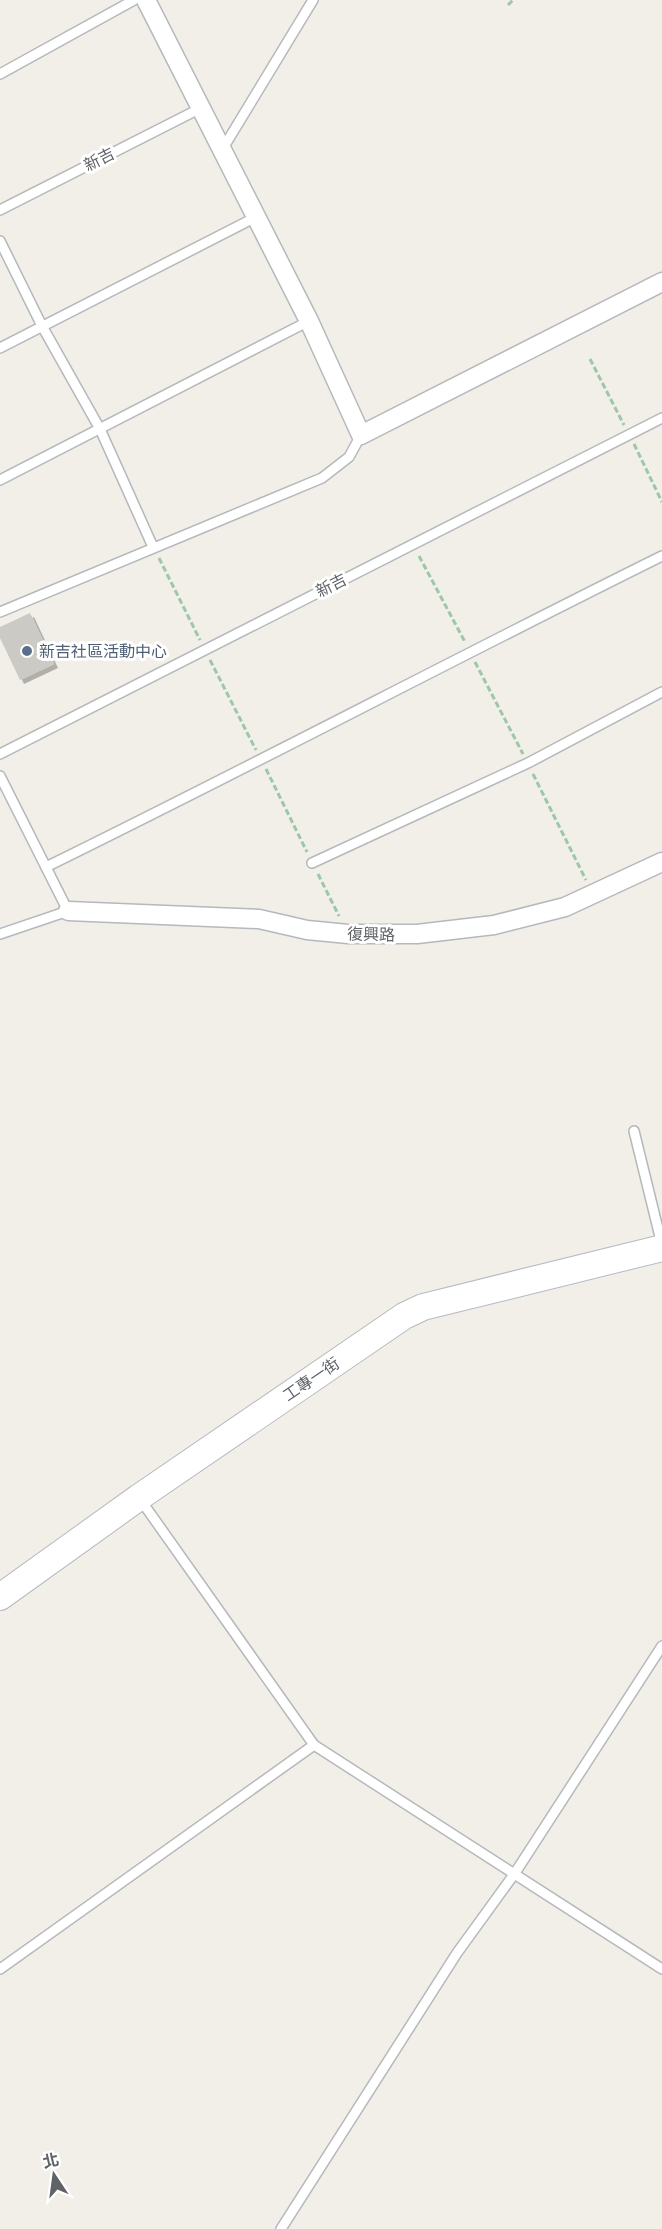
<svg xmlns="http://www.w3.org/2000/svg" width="662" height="2229" font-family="Quicksand,'Noto Sans TC',sans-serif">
<defs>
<filter id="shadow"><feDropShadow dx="4" dy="4" stdDeviation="0" flood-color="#0004"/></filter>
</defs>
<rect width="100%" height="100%" fill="#f1efe8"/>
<path fill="#cccac5" filter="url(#shadow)" d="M30,613L54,664L20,680L0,638V627Z"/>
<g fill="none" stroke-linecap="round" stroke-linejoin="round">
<defs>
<g id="lane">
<path d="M0,74L134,0"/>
<path d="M222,150L313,0"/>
<path d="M0,210L199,109"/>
<path d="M0,241L42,326L100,429L153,547"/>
<path d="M0,348L256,217"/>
<path d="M0,480L309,321"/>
<path d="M0,612L322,478L349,457L361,435"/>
<path d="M0,754L662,418"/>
<path d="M0,776L68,911L0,934"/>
<path d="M312,863L528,763L662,692"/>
<path d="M46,867C252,766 456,658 662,556"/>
<path d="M634,1131L662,1245"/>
<path d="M140,1499L314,1745L662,1969"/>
<path d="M0,1969L314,1745"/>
<path d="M281,2229L457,1953L515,1873L662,1646"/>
</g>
<g id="street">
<path d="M146,0L309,321L361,435L662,282"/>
<path d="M68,911L259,919L307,930L348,934H417L494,925L565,907L662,862"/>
</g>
<path id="secondary" d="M0,1597L138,1498L404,1316L423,1307L662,1248"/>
</defs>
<use href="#lane" stroke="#b5b8bc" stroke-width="12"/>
<use href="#street" stroke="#b5b8bc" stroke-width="21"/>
<use href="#secondary" stroke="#b6babf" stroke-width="28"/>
<g stroke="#9cc7a9" stroke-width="3" stroke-dasharray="6 3" stroke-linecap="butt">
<path d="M508,5L513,0"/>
<path d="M590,359L624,425"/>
<path d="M634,444L662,502"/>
<path d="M419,556L465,642"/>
<path d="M159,558L200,640"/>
<path d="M210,660L256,750"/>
<path d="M475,662L523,754"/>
<path d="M266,769L307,852"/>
<path d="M533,774L586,880"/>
<path d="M318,874L339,916"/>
</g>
<use href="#lane" stroke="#fff" stroke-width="9"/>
<use href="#street" stroke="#fff" stroke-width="18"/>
<use href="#secondary" stroke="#fff" stroke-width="26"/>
</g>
<circle fill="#5c6f8a" stroke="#fff" stroke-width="2" cx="27" cy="651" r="6"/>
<g text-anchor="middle" stroke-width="6" stroke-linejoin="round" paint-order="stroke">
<g font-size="16" fill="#5f6368" stroke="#fff">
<text transform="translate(99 159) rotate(-27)" y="6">新吉</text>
<text transform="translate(331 585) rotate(-27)" y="6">新吉</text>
<text transform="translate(371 934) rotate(1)" y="6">復興路</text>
<text transform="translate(311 1379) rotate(-34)" y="6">工專一街</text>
</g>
<g font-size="16" fill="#4e5e75" stroke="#fff" text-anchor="start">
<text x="39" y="657">新吉社區活動中心</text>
</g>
</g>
<g transform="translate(54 2175) rotate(347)" stroke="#ffffff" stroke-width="4.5" paint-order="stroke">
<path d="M0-4.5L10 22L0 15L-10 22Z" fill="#5f6368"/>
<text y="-9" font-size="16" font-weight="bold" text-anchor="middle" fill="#5f6368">北</text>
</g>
</svg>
